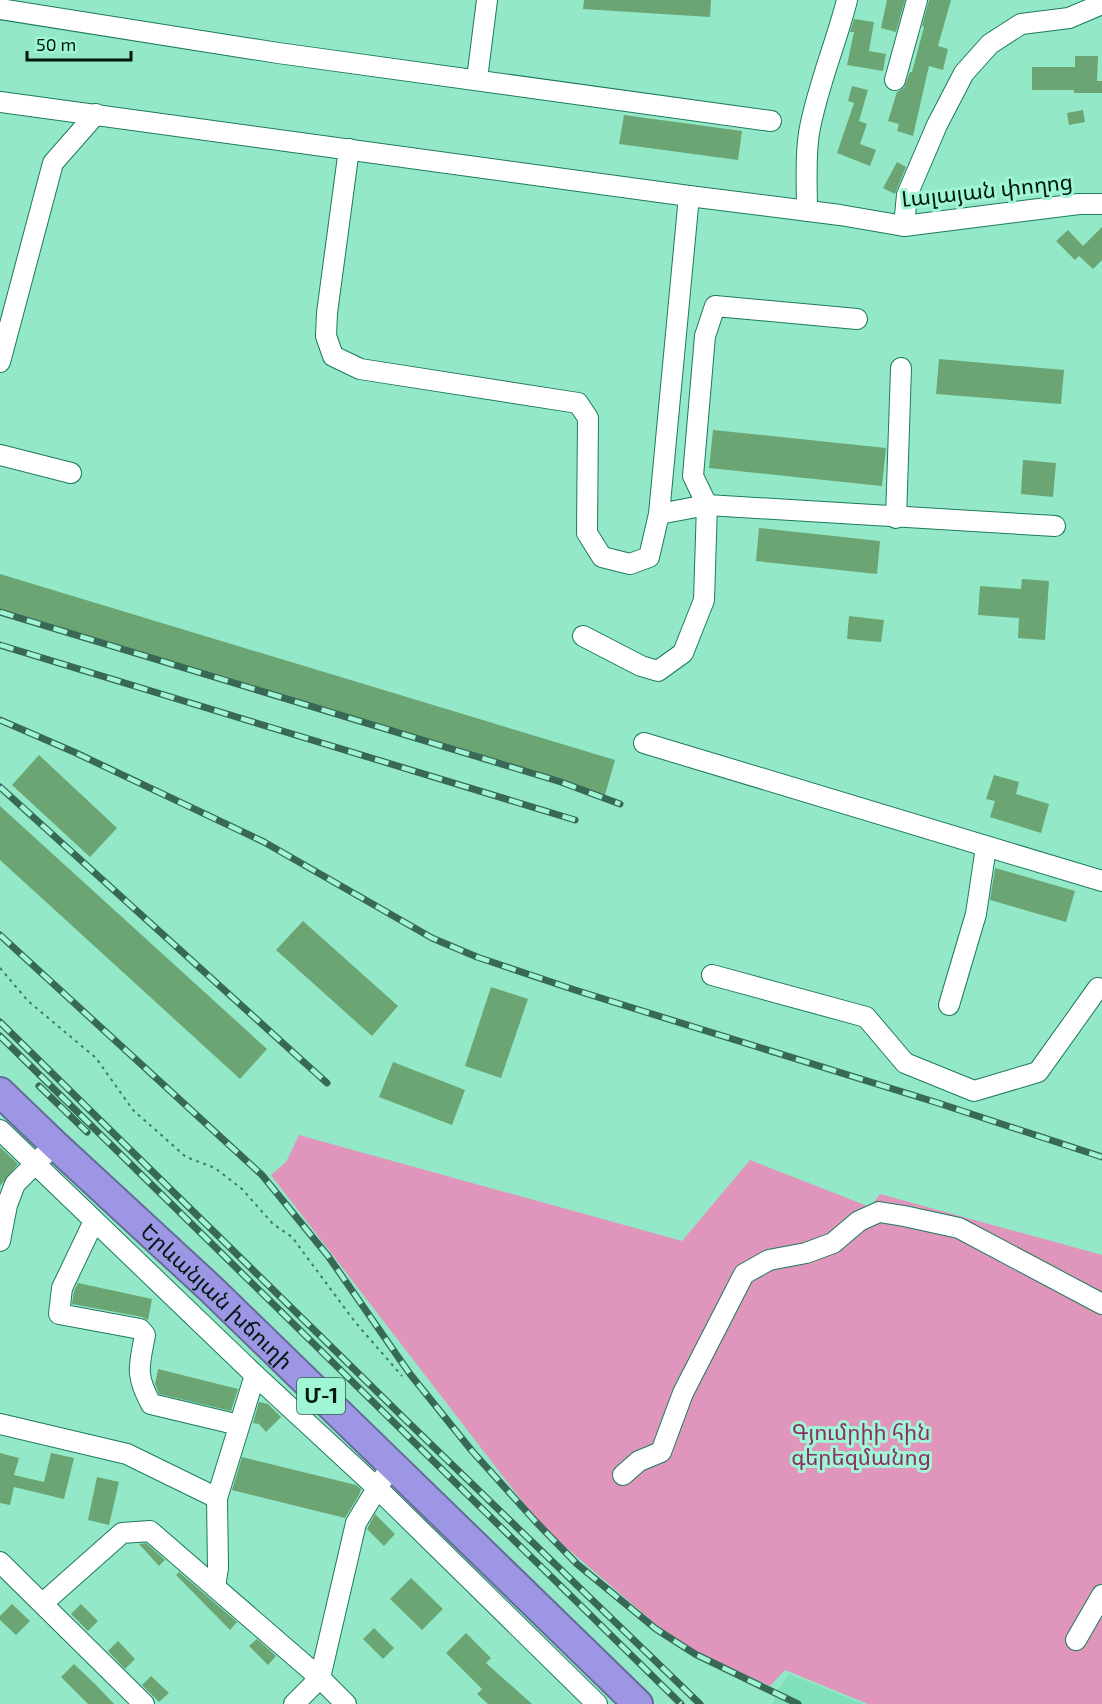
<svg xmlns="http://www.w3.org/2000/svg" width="1102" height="1704" font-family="'Exo 2','Noto Sans Armenian',sans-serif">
<rect width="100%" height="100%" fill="#93e9c7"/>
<path fill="#7fe0bb" d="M789,1674L863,1704H773L776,1692Z"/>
<path fill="#e095bc" d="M299,1135L682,1241L750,1160L870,1207L880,1194L1102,1255V1704H868L785,1670L770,1686L699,1653L658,1626L542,1527L271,1175L286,1162Z"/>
<g fill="#6ba573">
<path d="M584,0H711L710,17L583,9Z"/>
<path d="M887,0H905L896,32L881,28Z"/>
<path d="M929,0H951L938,46L948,49L943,70L929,66L913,136L897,131L899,124L888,121L897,92L904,88L910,72H912L924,27L922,26Z"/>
<path d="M854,19L874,22L869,51L886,54L883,71L847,65L854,32H850Z"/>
<path d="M1075,56H1098L1097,81H1102V93H1074V90H1032V67H1075Z"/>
<path d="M852,86L868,90L859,121L867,124L860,144L876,150L870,166L837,153L854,103L848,101Z"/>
<path d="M1083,110L1085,122L1069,125L1067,113Z"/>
<path d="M624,115L742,131L738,160L619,144Z"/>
<path d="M897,162L906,167L895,194L883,188Z"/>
<path d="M1102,227V260L1093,269L1079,256L1075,260L1056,241L1068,230L1083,246Z"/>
<path d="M939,359L1064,370L1061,404L936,394Z"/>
<path d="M713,430L886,448L882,486L709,468Z"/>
<path d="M1023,460L1056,463L1053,497L1021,494Z"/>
<path d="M759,528L880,541L877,574L756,561Z"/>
<path d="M0,574L615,760L604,798L0,613Z"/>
<path d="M1022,579L1049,581L1045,640L1018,638L1019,618L978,615L980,586L1021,589Z"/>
<path d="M849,616L884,620L881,642L847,639Z"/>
<path d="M39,755L117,828L90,857L12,785Z"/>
<path d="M994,775L1019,782L1016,794L1049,804L1041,833L990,817L995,801L986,799Z"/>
<path d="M0,806L267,1049L240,1079L0,860Z"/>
<path d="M995,868L1075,891L1066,922L990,900Z"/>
<path d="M303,921L398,1006L372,1036L276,950Z"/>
<path d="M491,987L528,999L501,1078L465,1066Z"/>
<path d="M393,1062L465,1090L452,1125L379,1097Z"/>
<path d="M0,1147L18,1164L0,1186Z"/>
<path d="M78,1283L152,1299L148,1320L142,1317L72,1304L74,1291Z"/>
<path d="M158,1369L238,1389L231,1411L159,1394L155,1384Z"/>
<path d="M259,1402L268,1404L281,1417L266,1432L259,1424L253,1423Z"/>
<path d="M0,1453L19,1458L14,1475L44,1482L51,1453L74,1458L64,1499L14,1487L10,1505L0,1503Z"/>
<path d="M242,1457L356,1485L361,1489L359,1495L345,1518L232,1490Z"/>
<path d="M97,1477L119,1482L109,1525L88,1520Z"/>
<path d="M375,1514L395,1534L384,1546L367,1529Z"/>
<path d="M146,1543L165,1560L159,1566L139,1544Z"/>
<path d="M179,1572L237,1622L230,1630L176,1575Z"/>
<path d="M411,1578L443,1609L422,1630L390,1599Z"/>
<path d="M12,1604L30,1621L16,1635L0,1620V1616Z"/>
<path d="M81,1604L98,1621L88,1631L71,1614Z"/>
<path d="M374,1628L394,1648L383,1659L363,1639Z"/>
<path d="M466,1633L491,1658L486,1663L532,1704H488L477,1694L482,1689L446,1653Z"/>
<path d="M257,1639L276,1656L268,1665L249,1646Z"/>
<path d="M118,1641L135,1659L125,1669L108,1651Z"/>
<path d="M74,1664L97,1686L114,1704H88L61,1677Z"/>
<path d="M151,1676L169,1693L159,1702L142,1685Z"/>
</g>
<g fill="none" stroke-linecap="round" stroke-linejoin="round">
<defs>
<g id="minor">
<path d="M0,9L278,53L771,121"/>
<path d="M477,79L487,0"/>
<path d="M895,80L917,0"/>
<path d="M0,102L689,196L840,215L904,226L1079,204H1102"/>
<path d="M349,149L327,313L326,336L333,356L360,369L578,403L588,418L587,533L602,557L630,564L649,557L659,514"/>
<path d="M689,196L659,514L707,505L1055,526"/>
<path d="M807,211C807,185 805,158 809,133C817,87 836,44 847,0"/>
<path d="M904,226L907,195L937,125L964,73L990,44L1021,24L1069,18L1102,4"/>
<path d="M0,362L53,163L96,114"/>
<path d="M0,455L71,473"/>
<path d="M896,518L901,368"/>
<path d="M583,636L641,666L658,671L683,653L704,600L707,505L693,476L705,336L715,306L857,319"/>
<path d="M644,743L1102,881"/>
<path d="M712,975L866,1017L905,1063L974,1091L1038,1072L1098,988L1102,989"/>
<path d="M949,1005L976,914L986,847"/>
<path d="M0,1130L255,1375L376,1487L597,1704"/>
<path d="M94,1221L62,1288L59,1314L140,1329L145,1335C139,1367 135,1374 151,1404L239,1425"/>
<path d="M0,1241L7,1205L15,1184L44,1155"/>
<path d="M0,1424L127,1454L217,1498"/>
<path d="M623,1475L639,1461L661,1452L683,1393L744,1274L769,1260L806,1253L833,1243L859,1221L879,1212L904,1216L959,1228L1102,1304"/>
<path d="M0,1562L144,1704"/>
<path d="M215,1587L218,1568L217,1498L255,1375"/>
<path d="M43,1603L122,1533L150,1531L320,1678L346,1704"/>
<path d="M1076,1640L1102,1595"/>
<path d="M294,1704L320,1678L356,1523L384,1477"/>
</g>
<g id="highway">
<path id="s1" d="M0,1092L53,1143L211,1289L638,1704"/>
</g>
</defs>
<use href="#minor" stroke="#1d7a5e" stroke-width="22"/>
<use href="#highway" stroke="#666b9a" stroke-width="32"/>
<path stroke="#447a65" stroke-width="2" stroke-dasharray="3 4.5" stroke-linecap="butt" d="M0,968L28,1001L96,1058L133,1110L186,1157L215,1168L242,1189L273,1224L292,1237L355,1322L402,1376"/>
<use href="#minor" stroke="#fff" stroke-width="20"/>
<use href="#highway" stroke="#9d96e4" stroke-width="28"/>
<defs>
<g id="rail">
<path d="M0,612L561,782L620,804"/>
<path d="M0,645L575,820"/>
<path d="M0,720L74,752L264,842L432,938L477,957L575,990L938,1103L1102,1157"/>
<path d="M0,787L327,1083"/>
<path d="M0,935L262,1175L328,1256L410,1374L472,1451L536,1522L577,1564L656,1629L695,1654L798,1704"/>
<path d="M0,1022L411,1425L700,1704"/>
<path d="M0,1036L681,1704"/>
<path d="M39,1086L87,1132"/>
</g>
</defs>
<use href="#rail" stroke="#386957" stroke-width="7"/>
<use href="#rail" stroke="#a0f6d4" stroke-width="4.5" stroke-dasharray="14" stroke-linecap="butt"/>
</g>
<g text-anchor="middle" stroke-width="6" stroke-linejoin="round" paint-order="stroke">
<rect fill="#a0f6d4" stroke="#305c4c" stroke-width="1.5" x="297" y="1378" width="48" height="36" rx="4.5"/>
<g font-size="21" font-weight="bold" fill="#001a11">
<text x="321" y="1403">Մ-1</text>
</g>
<g font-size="22" fill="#001a11" stroke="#a0f6d4">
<text transform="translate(987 190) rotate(-6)" y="8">Լալայան փողոց</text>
<text dy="8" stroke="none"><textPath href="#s1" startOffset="298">Երևանյան խճուղի</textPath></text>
</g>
<g font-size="22" fill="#8d2d66" stroke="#a0f6d4">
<text x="861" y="1440">Գյումրիի հին<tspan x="861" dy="25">գերեզմանոց</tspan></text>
</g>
</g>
<path d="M27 51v9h104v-9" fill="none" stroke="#001a11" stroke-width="3"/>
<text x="36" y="51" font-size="18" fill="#001a11" stroke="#a0f6d4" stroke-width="4.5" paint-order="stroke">50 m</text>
</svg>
